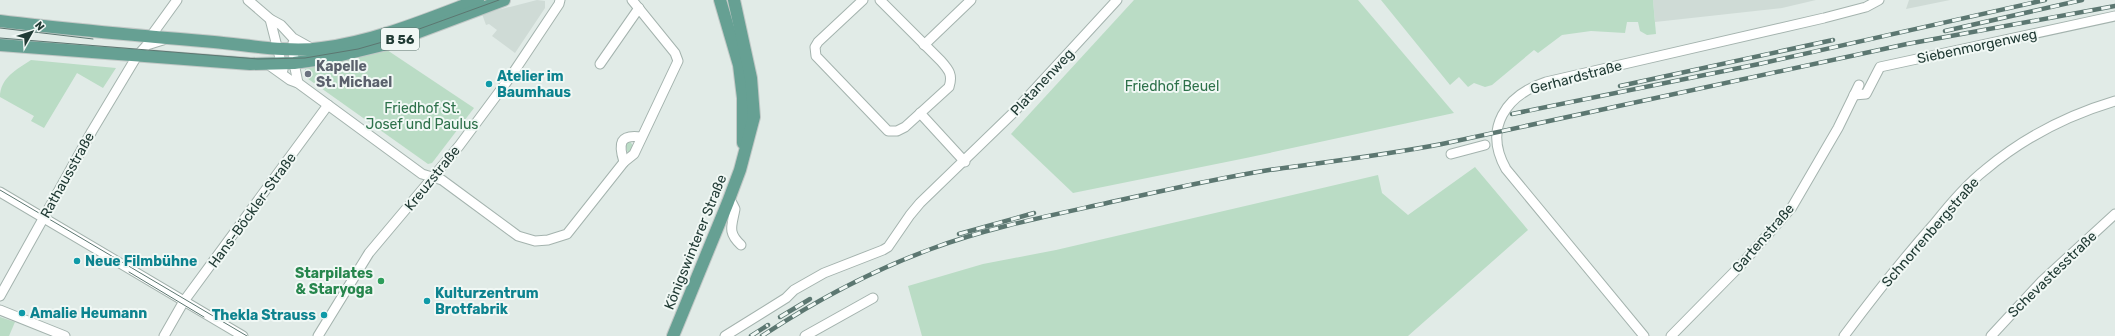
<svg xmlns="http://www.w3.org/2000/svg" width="2115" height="336" font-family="Rubik,sans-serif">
<rect width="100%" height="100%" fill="#e1ebe7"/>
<g fill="#cfdbd6">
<path d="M537,0L545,1V8L515,53L492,36L497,30L489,24L486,25L482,14Z"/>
<path d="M1653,0H1816L1782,8L1655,22Z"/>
<path d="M1909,0H1950L1906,9Z"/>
</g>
<g fill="#badcc5">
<path d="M1134,0H1358L1454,113L1246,158L1073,193L1011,134Z"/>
<path d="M1381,0H1653L1656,34L1647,35L1640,31L1638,22H1627L1625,33L1591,31L1562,35L1538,53L1534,50L1492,85L1485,87L1474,83L1468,87L1459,77L1450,85Z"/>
<path d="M387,50L474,108L432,163L428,164L304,76L305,69Z"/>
<path d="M31,60L116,68L103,88L77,73L44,128L31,121L34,116L0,97C0,78 17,69 31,60Z"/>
<path d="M629,140L634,147L628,154L625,143Z"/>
<path d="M1475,167L1528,230L1408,336H922L908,286L983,264L1056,250L1378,175L1382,193L1408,215Z"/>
<path d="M0,317L15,322L9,336H0Z"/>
</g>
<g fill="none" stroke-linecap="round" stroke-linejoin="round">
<defs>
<g id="minor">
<path d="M248,0L270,19L281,25L293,38L311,48"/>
<path d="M863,0L818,42L815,47L816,56L888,131H897L905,127L949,87C953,75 949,70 941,61L880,0"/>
<path d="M270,19L283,70"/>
<path d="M151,36L177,0"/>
<path d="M293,43L294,63L298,83"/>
<path d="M924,45L971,0"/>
<path d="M600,64L639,8"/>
<path d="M269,65L290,80L298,83L422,174L442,180L518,236L535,241L548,240L567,234L624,162L634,154L678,61L675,53L632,0"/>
<path d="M1854,95L1866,94L1880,67L2115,16"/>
<path d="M920,113L965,162"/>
<path d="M1451,154L1485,145"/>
<path d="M624,162C618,143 620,134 641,137"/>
<path d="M0,192L243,336"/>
<path d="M728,202L732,203L735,209C732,226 727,232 741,245"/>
<path d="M0,296L92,131L137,56L147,45L163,40"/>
<path d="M0,310L65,336"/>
<path d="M164,336L184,301L328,105"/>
<path d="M318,336L369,253L459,146L511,76L559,4L560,0"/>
<path d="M725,336L786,298L794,290L824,273L883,250L888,247L910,215L920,203L1013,113L1117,0"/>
<path d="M805,336L873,298"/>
<path d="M1644,336L1506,169C1483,128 1506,95 1546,82L1824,18L1866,7L1879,0"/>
<path d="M1671,336L1740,266L1792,207L1838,128L1859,85"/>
<path d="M1844,336C1873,297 1903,259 1935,223C1950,204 1966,185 1985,170C2023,138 2068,115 2115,101"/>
<path d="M1991,336L2042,281L2115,214"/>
</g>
<g id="major">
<path d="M720,0L739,65L743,98V143"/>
<path d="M0,21C71,30 142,36 214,42C248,45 289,53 322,48C376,41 428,19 478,0"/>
<path d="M0,45L250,64L294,63L329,58L387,44L504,0"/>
<path d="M673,336L728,202L740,170L754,117L751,78L734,0"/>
</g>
</defs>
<use href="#minor" stroke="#a4b3ae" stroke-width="11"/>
<use href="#major" stroke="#c1c8c6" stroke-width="14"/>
<use href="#minor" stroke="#fff" stroke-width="9"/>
<use href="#major" stroke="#66a093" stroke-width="12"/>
<g stroke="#5c7771" stroke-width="1">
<path d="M0,28L93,39"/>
<path d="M0,38L258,59L305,58L358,49L386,41L499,0"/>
<path d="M0,190L247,336"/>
<path d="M129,272L204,317"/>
</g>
<defs>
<g id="rail">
<path d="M1945,31L2082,0"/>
<path d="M1620,86L1833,40"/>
<path d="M1512,114L1759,64L2045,0"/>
<path d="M959,234L1034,213"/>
<path d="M780,317L810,299"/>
<path d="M751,336L768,325"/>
<path d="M762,336C815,301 871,271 931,249C987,228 1048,216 1107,203C1161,191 1214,179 1269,170C1327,162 1385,155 1442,144L1907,44L2115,6"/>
</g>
</defs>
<use href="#rail" stroke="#5c7771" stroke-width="4.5"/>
<use href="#rail" stroke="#f1f8f5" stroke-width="3" stroke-dasharray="9" stroke-linecap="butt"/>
</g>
<circle fill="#6b7280" stroke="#f1f8f5" stroke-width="1.5" cx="308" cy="74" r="4"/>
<g fill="#0f9aa8" stroke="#f1f8f5" stroke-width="1.5">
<circle cx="489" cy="84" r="4"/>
<circle cx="77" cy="261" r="4"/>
<circle cx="427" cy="301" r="4"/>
<circle cx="22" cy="313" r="4"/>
<circle cx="324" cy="315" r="4"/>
</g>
<circle fill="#2e9e5b" stroke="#f1f8f5" stroke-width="1.5" cx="381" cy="281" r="4"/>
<g text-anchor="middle" stroke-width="4" stroke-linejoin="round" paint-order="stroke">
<rect fill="#f1f8f5" stroke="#5f746f" stroke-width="1" x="381" y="28" width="38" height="22" rx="3"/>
<g font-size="13" font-weight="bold" fill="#213b35">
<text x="400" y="44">B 56</text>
</g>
<g font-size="14" fill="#213b35" stroke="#f1f8f5">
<text transform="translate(1977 46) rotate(-12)" y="5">Siebenmorgenweg</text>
<text transform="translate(1576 77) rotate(-15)" y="5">Gerhardstraße</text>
<text transform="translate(1042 82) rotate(-47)" y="5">Platanenweg</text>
<text transform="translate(67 175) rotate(-61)" y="5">Rathausstraße</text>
<text transform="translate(432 178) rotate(-51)" y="5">Kreuzstraße</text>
<text transform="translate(252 210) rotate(-54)" y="5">Hans-Böckler-Straße</text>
<text transform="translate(1930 232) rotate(-49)" y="5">Schnorrenbergstraße</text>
<text transform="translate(1763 238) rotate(-49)" y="5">Gartenstraße</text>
<text transform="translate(695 242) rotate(-68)" y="5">Königswinterer Straße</text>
<text transform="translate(2052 274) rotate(-44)" y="5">Schevastesstraße</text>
</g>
<g font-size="14" font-weight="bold" fill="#5b616d" stroke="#f1f8f5" text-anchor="start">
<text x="316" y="71">Kapelle<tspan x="316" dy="16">St. Michael</tspan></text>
</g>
<g font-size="14" font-weight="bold" fill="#0d838f" stroke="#f1f8f5" text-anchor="start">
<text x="497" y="81">Atelier im<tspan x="497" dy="16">Baumhaus</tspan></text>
<text x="85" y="266">Neue Filmbühne</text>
<text x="435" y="298">Kulturzentrum<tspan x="435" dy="16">Brotfabrik</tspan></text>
<text x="30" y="318">Amalie Heumann</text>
<text x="316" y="320" text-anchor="end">Thekla Strauss</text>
</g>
<g font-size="14" fill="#2d714a" stroke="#f1f8f5">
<text x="1172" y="91">Friedhof Beuel</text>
<text x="422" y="113">Friedhof St.<tspan x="422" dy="16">Josef und Paulus</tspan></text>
</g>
<g font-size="14" font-weight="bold" fill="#27864d" stroke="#f1f8f5" text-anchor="end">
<text x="373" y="278">Starpilates<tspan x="373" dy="16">&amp; Staryoga</tspan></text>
</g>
</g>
<g transform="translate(32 32) rotate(51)" stroke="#f1f8f5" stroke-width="3" paint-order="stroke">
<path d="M0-3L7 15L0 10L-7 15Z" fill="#213b35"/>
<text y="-6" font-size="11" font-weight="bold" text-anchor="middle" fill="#213b35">N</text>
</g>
</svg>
